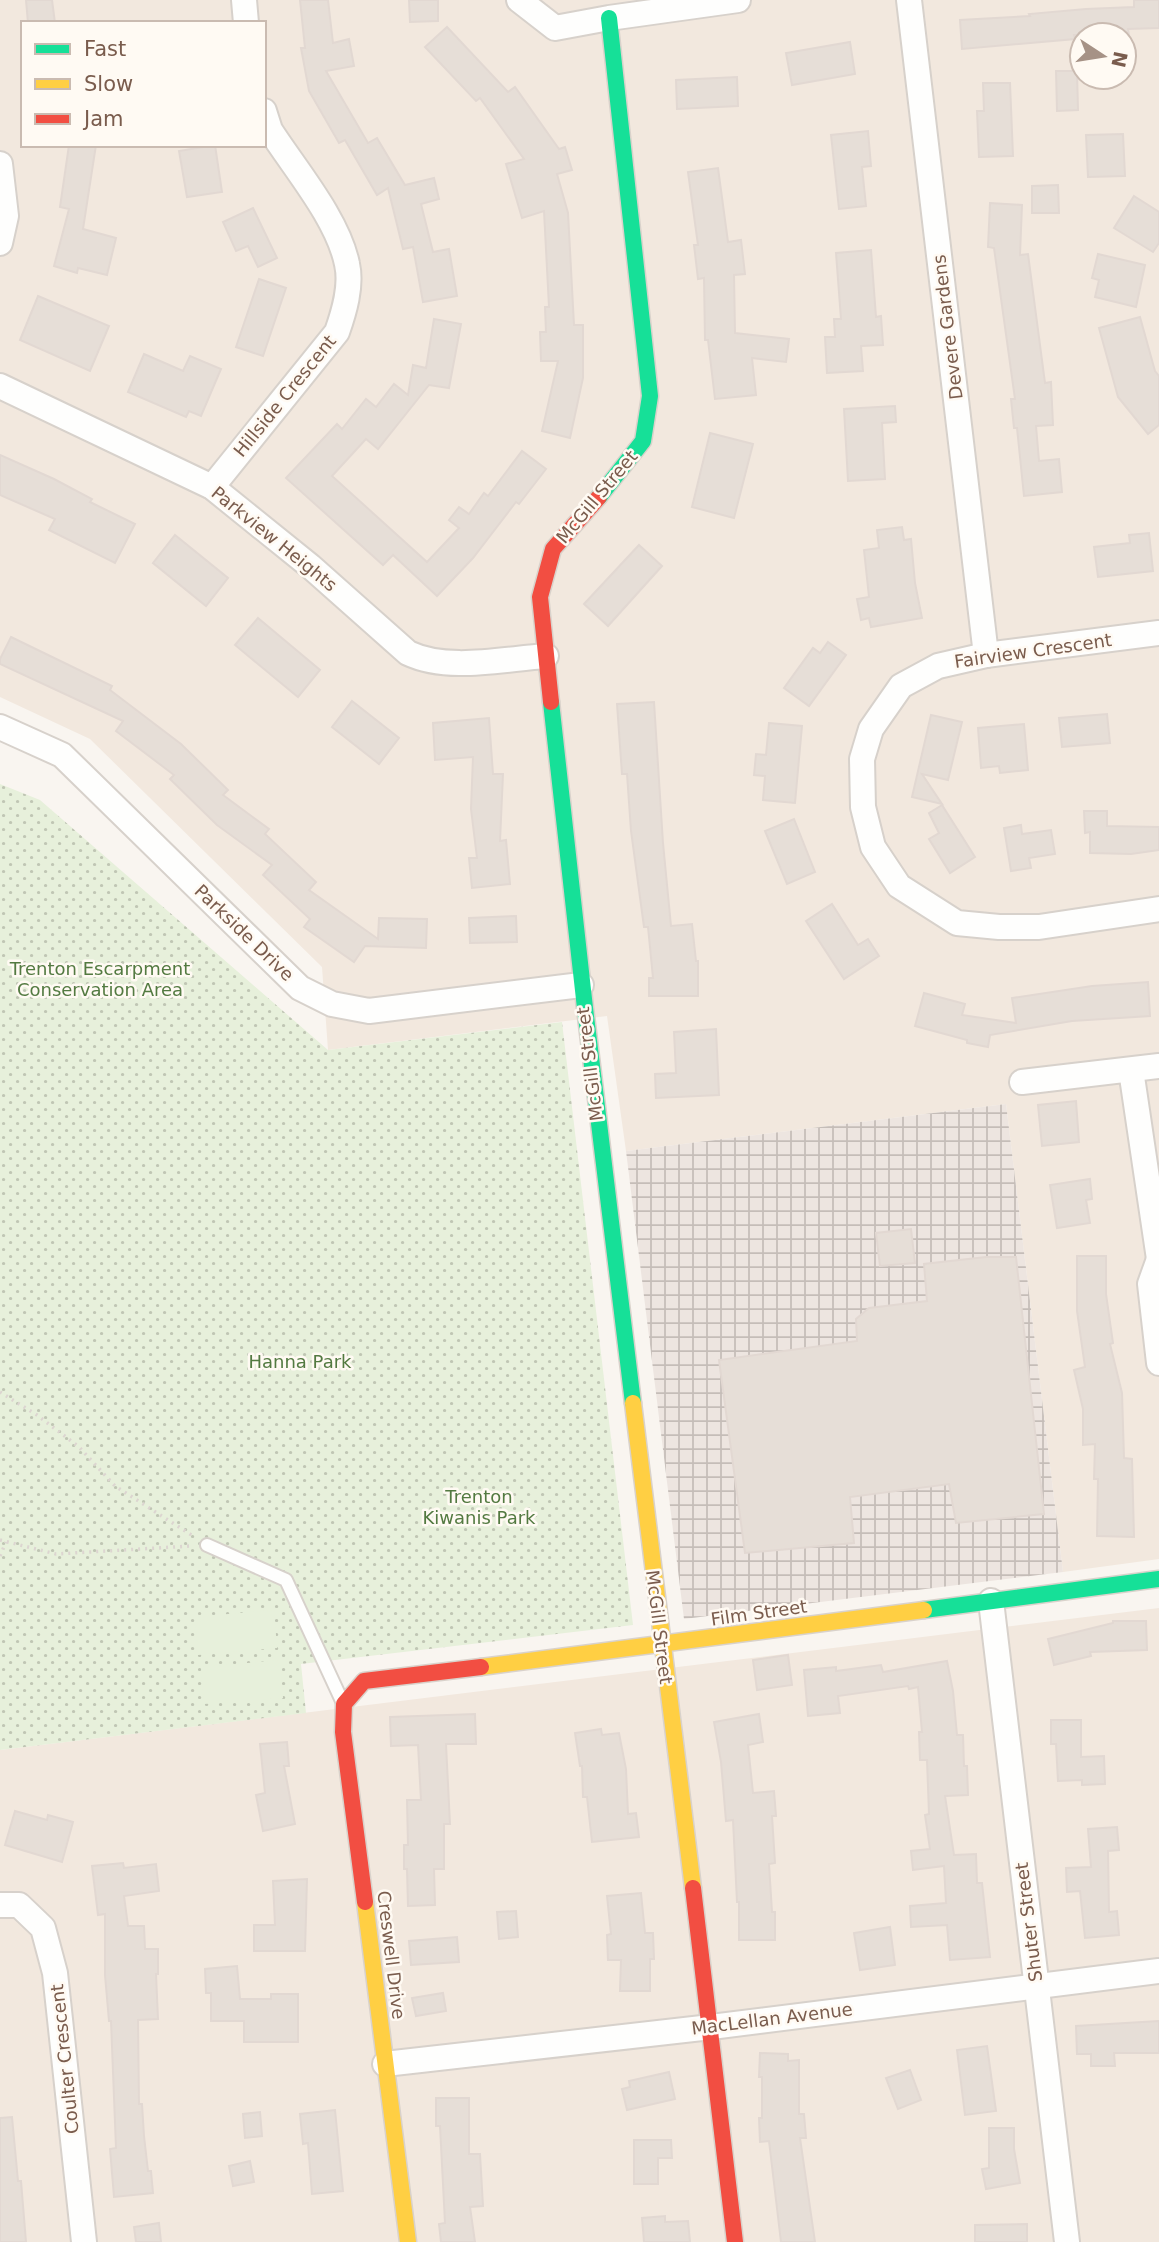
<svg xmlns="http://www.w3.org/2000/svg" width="1159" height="2242" font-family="'DejaVu Sans',sans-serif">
<defs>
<pattern id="industrial-grid" width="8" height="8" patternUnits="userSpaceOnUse" patternTransform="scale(1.75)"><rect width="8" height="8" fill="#ede5e0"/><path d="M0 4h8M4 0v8" fill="none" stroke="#c5bdb8"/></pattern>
<pattern id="park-dots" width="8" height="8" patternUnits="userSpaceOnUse" patternTransform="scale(1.75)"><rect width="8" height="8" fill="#e7f0db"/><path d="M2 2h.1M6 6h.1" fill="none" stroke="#c0c6b4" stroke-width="1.8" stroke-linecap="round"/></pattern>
</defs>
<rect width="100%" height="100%" fill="#f9f5f0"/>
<g fill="#f2e8de" fill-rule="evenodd">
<path d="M0,0H1159V1559L1063,1572L1006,1104L626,1151L607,1016L328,1050L322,967L90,739L0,697ZM23,23H264V145H23ZM1082,35H1124V77H1082Z"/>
<path d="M1159,1608V2242H0V1750Z"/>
</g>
<path fill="url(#industrial-grid)" d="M1006,1104L1063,1572L684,1619L626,1151Z"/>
<path fill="url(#park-dots)" d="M0,784L40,800L328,1050L562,1022L633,1625L301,1664L306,1713L0,1750Z"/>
<g fill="#e7f0db">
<path d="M274,1610L277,1648L198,1655L195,1617Z"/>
<path d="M280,1660L283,1698L204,1704L201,1667Z"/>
</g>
<g fill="#e6ded7" stroke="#e2d8d2" stroke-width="2">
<path d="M26,0H52L55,23H28Z"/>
<path d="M300,0H328L333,43L349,39L354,66L326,71L368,143L377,138L405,185L434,178L439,199L421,204L433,252L449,249L457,296L423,302L413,247L403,249L388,188L377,195L345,140L339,143L309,91L301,48H305Z"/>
<path d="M409,0H438V21L410,22Z"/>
<path d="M1134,0H1159V28L1128,29L1129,35H1074L1075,39L962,49L960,20L1030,16L1029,14L1086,9L1134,7Z"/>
<path d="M447,27L508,92L515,87L559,149L565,147L572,170L557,174L568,213L574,325H583V378L570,438L542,431L558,361H541L540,332H546L545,307H549L544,211L522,218L506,164L524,159L480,98L476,101L425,47Z"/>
<path d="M850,42L855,74L792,85L786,53Z"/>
<path d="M1056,71H1077L1078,110L1057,111Z"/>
<path d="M737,77L738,106L677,109L676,80Z"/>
<path d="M983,83H1010L1013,156L979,157L977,111H984Z"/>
<path d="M868,131L871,166L862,167L866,206L839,209L831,135Z"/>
<path d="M1123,134L1125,176L1088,177L1086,135Z"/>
<path d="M69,145H96L83,229L116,238L107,275L78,268L77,273L54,266L69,209L60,207Z"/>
<path d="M215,145L222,192L187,197L179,151Z"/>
<path d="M718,168L728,242L741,240L745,274L734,275L735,333L789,339L786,362L752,358L756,395L715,399L708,340H705L704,278L698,279L694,245H698L688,172Z"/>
<path d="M1058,185L1059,213H1032V186Z"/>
<path d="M1134,196L1159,212V243L1153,252L1114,228Z"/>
<path d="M990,203L1022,205L1020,255L1028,254L1045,383L1051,382L1053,425L1036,426L1039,461L1059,459L1062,492L1024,496L1017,428H1014L1011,399H1015L994,248L988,247Z"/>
<path d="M253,208L277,258L258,267L248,246L236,251L223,222Z"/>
<path d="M871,250L876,317L881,316L883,345L861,346L863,371L827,373L825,337H835L834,319H841L836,253Z"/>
<path d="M1098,254L1145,265L1136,307L1095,297L1099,280L1092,278Z"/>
<path d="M259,279L286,288L263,356L236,347Z"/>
<path d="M38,296L109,326L90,371L20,340Z"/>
<path d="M1140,317L1155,371L1159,376V425L1148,434L1118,397L1099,328Z"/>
<path d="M434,319L461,324L449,388L429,385L378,449L366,439L332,476L427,562L459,528L449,520L459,507L469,514L484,493L488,496L522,451L546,469L519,504L516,502L473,558L437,596L393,555L383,565L286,478L337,424L342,429L366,399L376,407L394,384L408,395L413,365L426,368Z"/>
<path d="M144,354L183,371L190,356L221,369L201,416L189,411L186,417L128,392Z"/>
<path d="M895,406L896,422L882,423L885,479L848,481L844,409Z"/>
<path d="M710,433L753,444L734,518L692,507Z"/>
<path d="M0,455L54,479L92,499L90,502L135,524L115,563L49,530L55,519L0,495Z"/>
<path d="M902,527L904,540L911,539L915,583L922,618L871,627L869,618L861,620L857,599L869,597L864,550L879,548L877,530Z"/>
<path d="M1149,533L1153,571L1098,577L1094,547L1130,543L1129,535Z"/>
<path d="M175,535L228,578L206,606L153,563Z"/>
<path d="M639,545L662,566L608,626L584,604Z"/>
<path d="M258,618L320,670L298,697L235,645Z"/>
<path d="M11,637L112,686L110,690L181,744L228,790L223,795L269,829L265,834L316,882L309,890L378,939L379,918L427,919L426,948L365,946L354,962L304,927L310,919L263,875L272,865L217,825L170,779L174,775L116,731L123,721L0,664V659Z"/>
<path d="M828,642L846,655L809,706L784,688L813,648L820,653Z"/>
<path d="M352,701L399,738L379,764L332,727Z"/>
<path d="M654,702L663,843L671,926L692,924L696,961H698V996H649V978H653L648,927H644L631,831L627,774H622L617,704Z"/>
<path d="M1107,714L1110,743L1062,747L1059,718Z"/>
<path d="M931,715L962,722L948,780L922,774L942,804L912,797Z"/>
<path d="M489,718L493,774H503L500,841L506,840L510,884L472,888L469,858H477L471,809L473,757L435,760L433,723Z"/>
<path d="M769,723L802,726L795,803L763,800L765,776L754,775L756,754L766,755Z"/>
<path d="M1024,724L1028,770L1000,773L999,766L981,768L978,728Z"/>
<path d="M942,805L975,857L950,873L929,839L939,833L929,813Z"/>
<path d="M1084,811H1107V826L1159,827V850L1131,854L1090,853V832L1085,833Z"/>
<path d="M794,819L815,872L787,884L765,831Z"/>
<path d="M1021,825L1022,834L1051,830L1055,854L1029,858L1031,868L1011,871L1004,828Z"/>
<path d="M832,904L858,945L868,939L879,956L844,979L806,921Z"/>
<path d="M516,916L517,942L470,943L469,918Z"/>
<path d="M1148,982L1150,1016L1072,1021L990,1035L988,1047L967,1043V1040L915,1026L924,993L965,1004L962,1015L1016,1023L1012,998L1092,986Z"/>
<path d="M716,1029L719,1095L656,1098L655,1074L676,1073L674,1032Z"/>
<path d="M1076,1101L1079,1142L1042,1146L1038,1105Z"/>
<path d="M1090,1179L1092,1199L1086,1200L1090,1223L1057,1228L1050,1185Z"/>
<path d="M911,1229L915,1263L880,1266L876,1233Z"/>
<path d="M1077,1256H1106V1294L1113,1343L1110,1344L1122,1393L1124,1458L1132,1459L1134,1537L1097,1536L1098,1479H1094L1095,1444L1083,1445V1409L1074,1370L1085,1367L1077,1311Z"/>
<path d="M986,1257H1016L1044,1514L956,1523L949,1484L850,1497L854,1543L745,1553L719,1360L857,1341L856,1319L869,1308L927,1301L924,1264Z"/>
<path d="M1113,1621H1146L1147,1650L1090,1652L1091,1656L1054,1665L1048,1639L1113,1623Z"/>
<path d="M788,1655L792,1685L757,1690L753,1660Z"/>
<path d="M947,1661L953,1691L957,1735H963L964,1766H967L968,1795L945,1796L954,1855L976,1854L977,1883H982L990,1957L950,1960L947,1925L911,1927L910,1906L946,1903L944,1866L913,1870L911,1851L930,1849L925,1815L929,1814L927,1760H920L919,1732H922L918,1687L909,1689L908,1686L838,1696L840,1713L808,1716L804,1670L836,1667V1671L881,1665L883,1672Z"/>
<path d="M475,1714L476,1744H446L450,1824H444V1869H434L435,1905L408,1906L407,1869H404V1845H408L407,1800H421L418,1745L391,1746L390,1717Z"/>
<path d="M759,1714L763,1742L748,1745L753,1793L774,1791L776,1816H772L775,1863L769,1864L772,1912H775V1940H739V1902H737L733,1820L726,1821L721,1762L714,1722Z"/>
<path d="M1051,1720H1081V1757L1104,1756L1105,1784L1082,1785V1780L1058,1781L1056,1744H1051Z"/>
<path d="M601,1729L602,1735L619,1733L626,1769L628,1814L636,1813L639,1837L592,1842L587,1797H583L582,1766H580L575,1733Z"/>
<path d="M287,1742L289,1766H284L295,1824L263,1831L256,1795L265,1793L260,1744Z"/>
<path d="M15,1811L47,1820L48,1815L73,1822L62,1862L5,1845Z"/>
<path d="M1117,1827L1119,1850L1108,1851L1109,1912L1117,1911L1119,1935L1085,1938L1080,1891L1067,1892L1066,1868L1091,1867L1088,1829Z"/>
<path d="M123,1863L124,1868L156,1864L159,1891L124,1896L128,1926H144L145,1949H158V1974H156L158,2019L138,2020L139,2104H142L144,2136L148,2171H151L153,2193L114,2197L110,2149L116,2148L111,2021H109L105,1975V1914L98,1915L92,1866Z"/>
<path d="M307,1879L305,1951H254V1925H275L273,1881Z"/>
<path d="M641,1893L645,1933H653L654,1959H650V1991H620L621,1960H608L607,1935L611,1934L607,1896Z"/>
<path d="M516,1911L518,1937L499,1939L497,1912Z"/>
<path d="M890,1927L895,1965L860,1970L854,1933Z"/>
<path d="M457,1937L459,1962L411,1965L409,1941Z"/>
<path d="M237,1966L240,1999H271V1994H298V2042H244V2021H211V1993H206L205,1969Z"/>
<path d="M443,1993L446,2011L416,2016L412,1998Z"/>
<path d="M1159,2021V2053H1114L1115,2066H1091V2054H1077L1076,2026Z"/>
<path d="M987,2046L996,2111L965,2115L957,2050Z"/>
<path d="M760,2053L788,2054V2061L799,2060V2114H804L806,2138H800L815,2242H781L769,2141L760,2142L759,2118H762V2077H759Z"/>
<path d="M910,2070L921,2100L898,2109L886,2078Z"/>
<path d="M669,2072L675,2099L627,2110L622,2089L630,2087L629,2081Z"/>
<path d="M436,2098H469V2154H480L483,2206L470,2207L475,2242H441L439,2224L445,2223L440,2126H436Z"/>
<path d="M335,2110L343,2191L312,2194L308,2143L303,2144L300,2114Z"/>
<path d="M260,2112L262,2136L245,2138L243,2114Z"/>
<path d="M12,2117L18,2181H21L26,2242H0V2118Z"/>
<path d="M989,2128H1014V2149L1020,2183L986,2189L982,2169L989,2168Z"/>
<path d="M634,2140H671L672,2158H658V2184H634Z"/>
<path d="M250,2161L254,2182L233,2186L229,2166Z"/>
<path d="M665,2216V2222L688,2221L690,2242H644L642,2218Z"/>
<path d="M159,2223L161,2242H136L134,2227Z"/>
<path d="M1027,2224V2242H975V2225Z"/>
</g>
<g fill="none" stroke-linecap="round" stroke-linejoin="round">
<defs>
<path id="lane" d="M207,1545L286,1580L342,1701"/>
<g id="street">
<path d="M244,0L246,23"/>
<path d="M519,0L555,28L609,18L738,0"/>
<path d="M909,0L986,655"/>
<path d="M0,164L6,216L0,243"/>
<path d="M0,386L212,487L310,566L408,653C448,672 502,659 546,656"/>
<path d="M212,487L337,332C344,312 352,286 347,264C338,219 295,169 270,130L264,111"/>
<path d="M1159,633L986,655L938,666L901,686L871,729L862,759L863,807L873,847L899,886L957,923L999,927H1039L1159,909"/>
<path d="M0,727L62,755L300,988L332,1004L369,1011L581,985"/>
<path d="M1131,1070L1159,1259"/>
<path d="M1022,1082L1159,1066"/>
<path d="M1159,1259L1150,1284L1159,1363"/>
<path d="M991,1601L1067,2242"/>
<path d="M0,1905H19L43,1928L55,1973L84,2242"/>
<path d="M385,2064L711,2027L1159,1971"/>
</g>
<g id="fast">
<path d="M599,497L643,441L650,396L609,18"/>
<path d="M551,702L585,1008L633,1403"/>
<path d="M924,1610L1159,1579"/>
</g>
<g id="slow">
<path d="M633,1403L693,1888"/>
<path d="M481,1667L924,1610"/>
<path d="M365,1902L408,2242"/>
</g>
<g id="jam">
<path d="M551,702L540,597L553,549L599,497"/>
<path d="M693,1888L735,2242"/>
<path d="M365,1902L343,1732L344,1704L364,1681L481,1667"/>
</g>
</defs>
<use href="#lane" stroke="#d7d1cb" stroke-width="16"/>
<use href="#street" stroke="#d7d1cb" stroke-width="28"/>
<use href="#fast" stroke="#d9d2cb" stroke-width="19"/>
<use href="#slow" stroke="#d9d2cb" stroke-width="19"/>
<use href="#jam" stroke="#d9d2cb" stroke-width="19"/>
<g stroke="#dcd5d0" stroke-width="3.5" stroke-dasharray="2 5" stroke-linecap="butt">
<path d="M0,1392L37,1415L79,1447L115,1486L193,1536"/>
<path d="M0,1540L56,1554L191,1546"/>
<path d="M0,1556L6,1542"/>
</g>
<use href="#lane" stroke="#fefefd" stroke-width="12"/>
<use href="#street" stroke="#fefefd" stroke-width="24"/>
<use href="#fast" stroke="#16e098" stroke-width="16"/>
<use href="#slow" stroke="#ffcf43" stroke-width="16"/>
<use href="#jam" stroke="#f24e42" stroke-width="16"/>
</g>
<g text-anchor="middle" stroke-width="5" stroke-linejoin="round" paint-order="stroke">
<g font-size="18" fill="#7a5c4d" stroke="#fffaf3">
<text transform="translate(948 327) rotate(-97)" y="6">Devere Gardens</text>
<text transform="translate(285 396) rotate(-51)" y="6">Hillside Crescent</text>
<text transform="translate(597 497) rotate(-50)" y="6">McGill Street</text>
<text transform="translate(274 539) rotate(39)" y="6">Parkview Heights</text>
<text transform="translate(1033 651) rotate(-8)" y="6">Fairview Crescent</text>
<text transform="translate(244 933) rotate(44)" y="6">Parkside Drive</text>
<text transform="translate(590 1064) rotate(-97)" y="6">McGill Street</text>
<text transform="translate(759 1613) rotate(-8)" y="6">Film Street</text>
<text transform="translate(659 1627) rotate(83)" y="6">McGill Street</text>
<text transform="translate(1029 1922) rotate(-97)" y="6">Shuter Street</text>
<text transform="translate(391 1955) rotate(83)" y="6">Creswell Drive</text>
<text transform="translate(772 2019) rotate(-7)" y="6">MacLellan Avenue</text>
<text transform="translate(65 2059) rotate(-96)" y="6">Coulter Crescent</text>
</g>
<g font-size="18" fill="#537a41" stroke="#fffaf3">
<text x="100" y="975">Trenton Escarpment<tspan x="100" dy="21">Conservation Area</tspan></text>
<text x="300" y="1368">Hanna Park</text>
<text x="479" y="1503">Trenton<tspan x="479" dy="21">Kiwanis Park</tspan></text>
</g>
</g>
<rect x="21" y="21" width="245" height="126" fill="#fffaf3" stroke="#cabbb1" stroke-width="2"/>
<rect x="35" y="44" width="35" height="10" fill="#16e098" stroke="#cabbb1" stroke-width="2"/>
<text x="84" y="56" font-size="21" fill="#7a5c4d">Fast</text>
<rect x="35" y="79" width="35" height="10" fill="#ffcf43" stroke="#cabbb1" stroke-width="2"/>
<text x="84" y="91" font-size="21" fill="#7a5c4d">Slow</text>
<rect x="35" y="114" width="35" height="10" fill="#f24e42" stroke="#cabbb1" stroke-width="2"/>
<text x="84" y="126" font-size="21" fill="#7a5c4d">Jam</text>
<g transform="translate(1103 56) rotate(102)"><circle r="33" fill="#fffaf3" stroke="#cabbb1" stroke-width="2"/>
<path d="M0-5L12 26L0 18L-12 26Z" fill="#a69286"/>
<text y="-10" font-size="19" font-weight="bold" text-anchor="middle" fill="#7a5c4d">N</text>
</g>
</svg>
